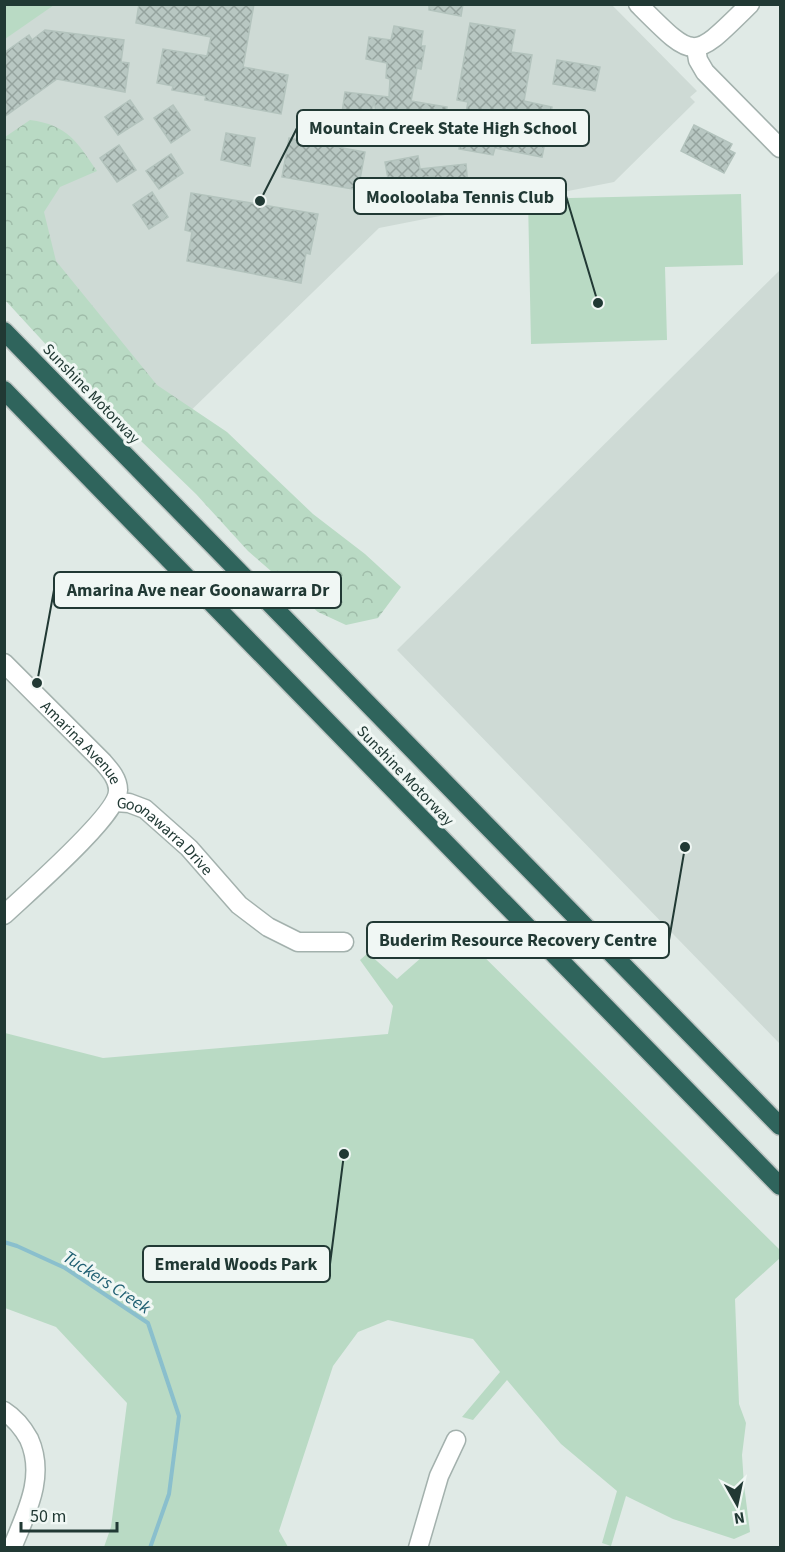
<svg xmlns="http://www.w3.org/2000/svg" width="785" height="1552" font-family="'Source Sans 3',sans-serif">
<defs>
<pattern id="forest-crowns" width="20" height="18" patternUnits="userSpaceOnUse" patternTransform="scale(1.5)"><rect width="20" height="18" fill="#b9dac4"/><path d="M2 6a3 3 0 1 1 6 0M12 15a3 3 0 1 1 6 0" fill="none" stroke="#9fbca9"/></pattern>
<pattern id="building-cross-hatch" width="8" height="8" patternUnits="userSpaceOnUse" patternTransform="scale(1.5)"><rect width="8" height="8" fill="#b8c7c2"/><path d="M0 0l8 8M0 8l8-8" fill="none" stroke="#95a39e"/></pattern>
</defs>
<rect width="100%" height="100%" fill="#e0eae6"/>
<g fill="#cedad5">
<path d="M4,5H612L697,91L690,97L695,102L614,182L379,228L177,424L5,220Z"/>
<path d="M780,270V1044L397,650Z"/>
</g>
<path fill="url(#forest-crowns)" d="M30,120C68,125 77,142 97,171L60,187L44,212L56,261L157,385L227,432L313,514L365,554L401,587L378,618L346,625L318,612L248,551L196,494L85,387L5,300V137Z"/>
<g fill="#b9dac4">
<path d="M5,4H54V5L5,39Z"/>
<path d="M741,194L743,265L665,267L667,340L531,344L528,199Z"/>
<path d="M455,928L780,1250V1258L735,1299L739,1404L746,1423L742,1455L744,1485L750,1532L734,1539L673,1519L626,1496L611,1546L602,1543L617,1491L561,1444L507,1380L473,1420L462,1417L500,1372L473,1339L388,1320L358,1332L333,1366L279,1531L288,1547H104L111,1527L127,1403L56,1327L5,1308V1033L103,1058L388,1034L393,1006L360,960L368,953L397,979Z"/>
</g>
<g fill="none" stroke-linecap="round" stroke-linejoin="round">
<path stroke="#8abfcd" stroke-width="4" d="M4,1242L17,1246L65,1268L148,1323L179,1416L169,1494L150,1548"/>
</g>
<g fill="url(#building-cross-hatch)" stroke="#b3c3bd" stroke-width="1.5">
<path d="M139,4H254L243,67L288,75L281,114L205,100L206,96L172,90L173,86L157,83L163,49L207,56L211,37L136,23Z"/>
<path d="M429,4H463L461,16L429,10Z"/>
<path d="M470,23L515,30L511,52L532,55L524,101L552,107L542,157L495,148L493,155L459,149L468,102L457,100Z"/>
<path d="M394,26L423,31L421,46H425L421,69L417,68L411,101L447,107L440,146L380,135L374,101L368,132L340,127L345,92L389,97L390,79L386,78L387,63L366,59L369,37L391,40Z"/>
<path d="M45,30L124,40L121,62L129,63L125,92L57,79L4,117V53L29,35L32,40Z"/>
<path d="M557,60L600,67L595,91L553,84Z"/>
<path d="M130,100L143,119L118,135L105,117Z"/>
<path d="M173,105L190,130L171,143L154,118Z"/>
<path d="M694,125L732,144L729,150L735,153L724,173L681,151Z"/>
<path d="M226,133L255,138L250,166L221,160Z"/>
<path d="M289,138L365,152L358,190L282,177Z"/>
<path d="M119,145L136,170L117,182L100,158Z"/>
<path d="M171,154L183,173L159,189L146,171Z"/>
<path d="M418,156L420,169L466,164L468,187L435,190L434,176L389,184L385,162Z"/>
<path d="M152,192L168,217L149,229L133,205Z"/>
<path d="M191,193L318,214L310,254L306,253L301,283L187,261L192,232L185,230Z"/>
</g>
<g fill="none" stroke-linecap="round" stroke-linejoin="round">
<defs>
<g id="minor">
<path d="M638,4C696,62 692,61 750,4"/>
<path d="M696,48L698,60L705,72L780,148"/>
<path id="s1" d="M4,663L103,762C110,770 118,779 118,790C119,814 25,895 4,915"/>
<path id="s2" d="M115,802L129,803L145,809L189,848L239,905L268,927L298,942H344"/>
<path d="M4,1411C15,1418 23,1428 29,1439C46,1477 26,1513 12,1548"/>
<path d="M418,1548L439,1476L456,1440"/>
</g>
<g id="highway">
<path d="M4,331L780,1126"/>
<path d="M4,390L780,1186"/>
</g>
</defs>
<use href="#minor" stroke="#a3b1ad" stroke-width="21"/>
<use href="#highway" stroke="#bcc4c2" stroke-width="21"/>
<use href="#minor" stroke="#fff" stroke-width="18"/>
<use href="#highway" stroke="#2f645c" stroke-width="18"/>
</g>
<g text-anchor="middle" stroke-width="6" stroke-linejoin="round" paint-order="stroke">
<g font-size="16" fill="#213934" stroke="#f0f7f4">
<text transform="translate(92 393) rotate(46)" y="6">Sunshine Motorway</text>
<text dy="6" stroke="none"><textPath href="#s1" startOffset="111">Amarina Avenue</textPath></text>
<text transform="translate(406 775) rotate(46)" y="6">Sunshine Motorway</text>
<text dy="6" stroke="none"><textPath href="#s2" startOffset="62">Goonawarra Drive</textPath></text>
</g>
<g font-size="18" font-style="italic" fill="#1f5f72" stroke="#f0f7f4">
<text transform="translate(107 1282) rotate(33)" y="6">Tuckers Creek</text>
</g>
</g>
<path fill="none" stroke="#213934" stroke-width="2" d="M260 201L297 128M598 303L566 196M37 683L54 590M685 847L669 940M344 1154L330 1264"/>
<g fill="#213934" stroke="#f0f7f4" stroke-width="2">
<circle cx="260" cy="201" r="6"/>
<circle cx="598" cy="303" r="6"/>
<circle cx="37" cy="683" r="6"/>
<circle cx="685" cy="847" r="6"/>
<circle cx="344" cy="1154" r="6"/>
</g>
<g fill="#f0f7f4" stroke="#213934" stroke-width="2">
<rect x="297" y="110" width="292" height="36" rx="6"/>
<rect x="354" y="178" width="212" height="36" rx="6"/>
<rect x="54" y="572" width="287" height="36" rx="6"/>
<rect x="367" y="922" width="302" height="36" rx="6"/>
<rect x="143" y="1246" width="187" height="36" rx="6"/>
</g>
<g font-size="18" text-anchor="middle" font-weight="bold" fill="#213934">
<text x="443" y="134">Mountain Creek State High School</text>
<text x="460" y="203">Mooloolaba Tennis Club</text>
<text x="198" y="596">Amarina Ave near Goonawarra Dr</text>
<text x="518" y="946">Buderim Resource Recovery Centre</text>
<text x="236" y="1270">Emerald Woods Park</text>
</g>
<rect width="785" height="1552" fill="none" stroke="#213934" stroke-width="12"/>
<g transform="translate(737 1504) rotate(171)" stroke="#f0f7f4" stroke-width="4.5" paint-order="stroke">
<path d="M0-4.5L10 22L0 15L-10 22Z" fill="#213934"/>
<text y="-9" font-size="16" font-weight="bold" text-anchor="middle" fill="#213934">N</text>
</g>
<path d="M21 1522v9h96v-9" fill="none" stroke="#213934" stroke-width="3"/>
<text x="30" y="1522" font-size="18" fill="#213934" stroke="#f0f7f4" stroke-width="4.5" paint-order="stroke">50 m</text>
</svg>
